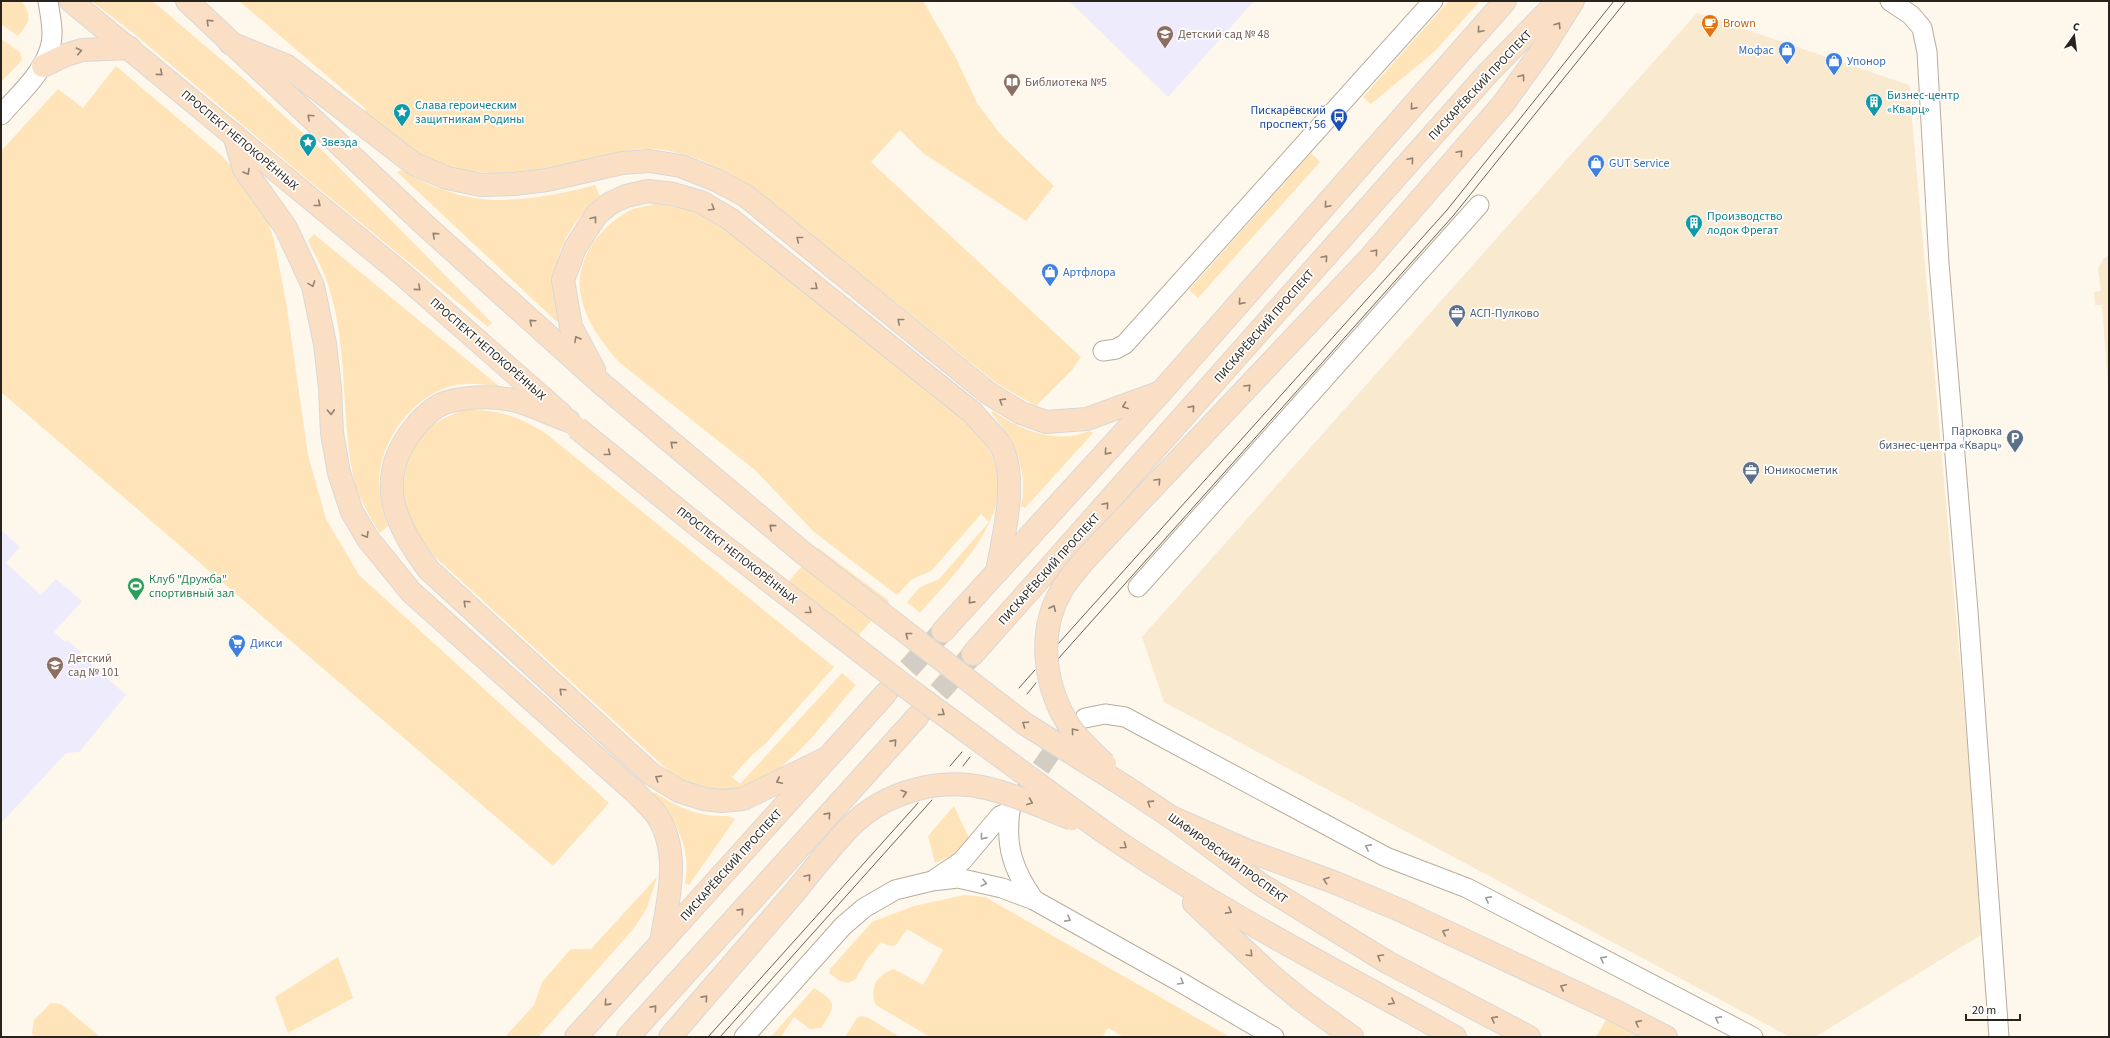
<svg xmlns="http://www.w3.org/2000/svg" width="2110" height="1038" font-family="'Source Sans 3',sans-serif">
<rect width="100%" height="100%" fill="#fef7ec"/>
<g fill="#f8e9cf">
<path d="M1697,13L1909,85L1984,933L1815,1037H1790L1164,702L1142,637Z"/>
<path d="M2109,255V399L2102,305H2095L2094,292L2101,291L2098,269L2103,259Z"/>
</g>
<g fill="#eeebfd">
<path d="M1069,1H1254L1168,97Z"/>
<path d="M1,530L20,547L6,563L41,595L56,579L82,601L54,632L65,642L67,640L81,652L80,654L126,695L79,752L66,753L1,823Z"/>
</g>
<g fill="#fee4b8">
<path d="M1,1H22C33,18 29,22 18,36L1,24Z"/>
<path d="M91,1H153L155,3L245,80L326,154L492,323L488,327L307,179L132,32Z"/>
<path d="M239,1H923L955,56L977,103L1001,135L1054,186L1026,221L923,153L900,130L871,162L1081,357L1072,370L1036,406L996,383L755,189C724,169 692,152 654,149C628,148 604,155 579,161C538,170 492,179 450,167C417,157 389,135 361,116L366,109Z"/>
<path d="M1449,1H1480L1434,52L1371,104L1363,97Z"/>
<path d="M1,39L20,52L22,60L1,82Z"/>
<path d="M116,66L221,155L247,184L267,218L274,240L286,302L308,455L326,519L359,575L609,803L553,866L1,392V151L58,89L83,108Z"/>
<path d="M1311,153L1320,162L1198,298L1189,290Z"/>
<path d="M401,170C423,182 444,192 469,197C504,205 560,195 595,185L600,196C577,218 556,243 556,277C556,291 559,306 561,320L557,322L397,172Z"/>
<path d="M656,204C684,207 698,212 723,226L965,420C979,435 994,452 998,474C1006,526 951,577 920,613L907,602L920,587L939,579L989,522L981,514L931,571L912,579L897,595L814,532L755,470L620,363C604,345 588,325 582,301C572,264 597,228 629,211C637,207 647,206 656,204Z"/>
<path d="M314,234L500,387C484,384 467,382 451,386C412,397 380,441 379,481C379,496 384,512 388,526L379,533C369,514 357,496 353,475C341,414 348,350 330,291C325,273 316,257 308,241Z"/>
<path d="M463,410C499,409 513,415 544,432L834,667L766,743L752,755L732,777L740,784L842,673L856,685C819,727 772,801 707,790C694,787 682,780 671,773L434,556C424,542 412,528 407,511C399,482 406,450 428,429C438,420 452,415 463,410Z"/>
<path d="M993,411C1020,430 1057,445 1089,431L1093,433L1025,508L1021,506C1029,471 1014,439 991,413Z"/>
<path d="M818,548L889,601L843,653L774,598Z"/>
<path d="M654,792C670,803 688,812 707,815C717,817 727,814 735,819L689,885L685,883C692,849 676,819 653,794Z"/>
<path d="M954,806L969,838C962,852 948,857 935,863L928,836Z"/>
<path d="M657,877L647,908L635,927L538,1037H505L534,1005L542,982L571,949H591Z"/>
<path d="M965,895L985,897L1230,1037H1157L1154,1035L1153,1037H1124L1108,1028L1102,1037H930L876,1005C868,988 877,975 894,969L923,985L943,950L907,929L896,945L890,946L881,942L866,961L855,980L847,983L840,981L829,973L830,969L872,922L914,906Z"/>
<path d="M338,957L353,998L288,1033L275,997Z"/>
<path d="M814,988C838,1003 836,1005 821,1028L810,1029L794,1017L781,1037H771Z"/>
<path d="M51,1003L61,1004L100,1037H36L32,1034L34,1020Z"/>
<path d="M862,1016L869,1018L900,1037H845L857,1018Z"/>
<path d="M1606,1020L1640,1037H1596Z"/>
</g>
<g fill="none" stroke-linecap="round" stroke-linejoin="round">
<path stroke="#d3cdc3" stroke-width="19" stroke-dasharray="19 10" stroke-linecap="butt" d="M1024,792L1061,739L1067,733"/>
<g stroke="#d3cdc3" stroke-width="22" stroke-dasharray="22 11" stroke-linecap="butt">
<path d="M886,693L943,631"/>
<path d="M917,717L973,654"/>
</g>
<defs>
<g id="minor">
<path d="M1890,1L1911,15L1922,28L1927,52L1939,263L1968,611L1999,1037"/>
<path d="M1,115C19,94 45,72 51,44C54,30 50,15 48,1"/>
<path d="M1103,351L1116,349L1125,344L1433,1"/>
<path d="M1138,587L1479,205"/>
<path d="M1085,718L1105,714L1125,717L1386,857L1467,888L1753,1037"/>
<path d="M1010,811C1005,846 1013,870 1034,900"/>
<path d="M935,879L962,861L1000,816L1010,811"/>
<path d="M744,1037L843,926L864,908L895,890L932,881L958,878L1002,888L1034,900L1182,983L1274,1037"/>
</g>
<g id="primary">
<path d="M71,1L403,275L561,414"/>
<path d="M187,1L427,227L603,385L802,552"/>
<path d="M230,43L287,66L414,164L447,178L481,185L514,184L547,180L622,163L649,161L681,166L716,180L746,196L988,393L1021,413L1046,422L1087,419L1161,392"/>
<path d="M43,66L66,55L82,50L130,48"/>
<path d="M234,135L244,169L286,228L313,286L325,344L330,388L332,433L339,473L352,512L368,539L411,592L635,792C641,799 650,806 656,814C682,852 668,901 661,942"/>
<path d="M594,370L571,327L563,280L575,248L597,214L611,203L626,196L648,191L673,194L701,202L730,219L973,413C981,423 991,432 999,443C1020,475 1003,537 997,572"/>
<path d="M569,421C551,415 531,404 512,400C493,396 470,397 451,401C436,404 424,416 415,427C373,478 394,524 429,570L651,774L679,791L704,799L722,801L743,799L827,758"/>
<path d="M1122,520L1367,261L1503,104L1542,50L1573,1"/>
<path d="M943,631L1161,392L1505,1"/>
<path d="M973,654L1488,73L1558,1"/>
<path d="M1129,789L1171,817L1260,884L1387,962L1529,1037"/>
<path d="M1171,817L1246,850L1336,883L1402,911L1611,1009L1666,1037"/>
<path d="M1101,830C1213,908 1336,970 1455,1037"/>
<path d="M1194,903L1272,976L1301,1000L1352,1037"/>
<path d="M576,1037L886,693"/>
<path d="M628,1037L917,717"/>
<path d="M670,1037L782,907"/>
</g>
</defs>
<use href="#minor" stroke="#b8ad9c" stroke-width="21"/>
<use href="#primary" stroke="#d8d8d6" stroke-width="24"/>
<use href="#minor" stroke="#fff" stroke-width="19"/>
<use href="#primary" stroke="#fbdfc5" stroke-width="22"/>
<g stroke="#68635b" stroke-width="1">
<path d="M1058,644L1447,210L1614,1"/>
<path d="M1058,659L1453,216L1626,1"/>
<path d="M1019,688L1035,670"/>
<path d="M1027,694L1036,683"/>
<path d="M950,766L962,752"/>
<path d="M963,766L970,757"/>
<path d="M708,1037L918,803"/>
<path d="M720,1037L932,800"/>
</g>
<defs>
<g id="primary-bridge">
<path d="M577,428L698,526L910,690L1101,830"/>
<path d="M802,552L1025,724L1129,789"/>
<path d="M1105,764C1093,753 1079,740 1070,727C1044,687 1037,633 1061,591C1074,568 1104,540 1122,520"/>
<path d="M782,907C805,881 826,851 851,826C885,792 939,777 986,788C1015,795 1043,807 1072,819"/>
</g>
</defs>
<use href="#primary-bridge" stroke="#d8d8d6" stroke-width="24" stroke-linecap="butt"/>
<use href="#primary-bridge" stroke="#fbdfc5" stroke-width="22"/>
</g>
<defs><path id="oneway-chevron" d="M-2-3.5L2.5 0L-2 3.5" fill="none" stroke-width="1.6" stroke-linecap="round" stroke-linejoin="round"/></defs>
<g stroke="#928271">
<use href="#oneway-chevron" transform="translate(209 22) rotate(-136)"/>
<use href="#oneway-chevron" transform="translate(1558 25) rotate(-57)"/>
<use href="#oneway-chevron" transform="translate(1480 30) rotate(131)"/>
<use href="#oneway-chevron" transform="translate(79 51) rotate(-12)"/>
<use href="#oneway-chevron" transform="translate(160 73) rotate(40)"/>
<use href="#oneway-chevron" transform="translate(1522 77) rotate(-54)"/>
<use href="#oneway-chevron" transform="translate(1413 107) rotate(131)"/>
<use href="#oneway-chevron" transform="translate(310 117) rotate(-137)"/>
<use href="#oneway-chevron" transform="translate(1460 153) rotate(-49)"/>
<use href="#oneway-chevron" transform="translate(1411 160) rotate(-49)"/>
<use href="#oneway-chevron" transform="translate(247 172) rotate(59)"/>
<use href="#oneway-chevron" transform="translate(318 204) rotate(39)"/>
<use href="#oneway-chevron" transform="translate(1327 205) rotate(131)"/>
<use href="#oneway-chevron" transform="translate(712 208) rotate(30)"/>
<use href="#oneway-chevron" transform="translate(594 219) rotate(-52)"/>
<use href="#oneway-chevron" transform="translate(435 235) rotate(-138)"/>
<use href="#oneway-chevron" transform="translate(799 239) rotate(-141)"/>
<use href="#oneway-chevron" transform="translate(1375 252) rotate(-49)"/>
<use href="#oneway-chevron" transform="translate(1325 258) rotate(-49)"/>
<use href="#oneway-chevron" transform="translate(312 284) rotate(70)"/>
<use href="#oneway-chevron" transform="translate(815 287) rotate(39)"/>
<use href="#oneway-chevron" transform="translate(418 288) rotate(41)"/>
<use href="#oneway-chevron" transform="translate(1241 302) rotate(131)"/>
<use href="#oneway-chevron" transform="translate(900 321) rotate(-141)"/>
<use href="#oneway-chevron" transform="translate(532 322) rotate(-138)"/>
<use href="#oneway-chevron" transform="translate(577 339) rotate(-119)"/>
<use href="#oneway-chevron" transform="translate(1248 387) rotate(-47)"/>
<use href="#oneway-chevron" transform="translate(1002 401) rotate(-148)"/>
<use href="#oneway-chevron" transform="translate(1125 406) rotate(160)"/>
<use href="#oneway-chevron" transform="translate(1192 408) rotate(-49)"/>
<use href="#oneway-chevron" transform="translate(331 412) rotate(87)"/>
<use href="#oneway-chevron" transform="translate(673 444) rotate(-140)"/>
<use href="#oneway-chevron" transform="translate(1107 452) rotate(132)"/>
<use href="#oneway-chevron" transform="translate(608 453) rotate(39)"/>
<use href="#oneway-chevron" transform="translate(1158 481) rotate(-47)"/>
<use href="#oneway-chevron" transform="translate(1106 505) rotate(-49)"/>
<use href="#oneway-chevron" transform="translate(772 527) rotate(-140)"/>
<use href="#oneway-chevron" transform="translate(366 535) rotate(59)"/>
<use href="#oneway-chevron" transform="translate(971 601) rotate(132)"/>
<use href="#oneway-chevron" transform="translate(466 603) rotate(-137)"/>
<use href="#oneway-chevron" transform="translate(1053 608) rotate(-65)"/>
<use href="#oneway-chevron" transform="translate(809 611) rotate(38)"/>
<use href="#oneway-chevron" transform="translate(908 635) rotate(-142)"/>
<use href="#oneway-chevron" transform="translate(562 691) rotate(-137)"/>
<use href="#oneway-chevron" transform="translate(942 713) rotate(36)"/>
<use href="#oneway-chevron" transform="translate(1025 724) rotate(-145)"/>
<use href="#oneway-chevron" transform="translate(1074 731) rotate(-130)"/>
<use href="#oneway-chevron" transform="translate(894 742) rotate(-48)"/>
<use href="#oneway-chevron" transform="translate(658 778) rotate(-148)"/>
<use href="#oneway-chevron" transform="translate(779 781) rotate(155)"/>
<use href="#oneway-chevron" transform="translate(904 793) rotate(-17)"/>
<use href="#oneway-chevron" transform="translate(1030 802) rotate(22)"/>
<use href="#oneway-chevron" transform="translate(1150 803) rotate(-147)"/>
<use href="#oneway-chevron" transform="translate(828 815) rotate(-48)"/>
<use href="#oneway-chevron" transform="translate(1124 846) rotate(35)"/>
<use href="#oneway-chevron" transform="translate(808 877) rotate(-50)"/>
<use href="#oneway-chevron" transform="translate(1326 880) rotate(-160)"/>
<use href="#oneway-chevron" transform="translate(741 911) rotate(-48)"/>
<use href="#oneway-chevron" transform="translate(1229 911) rotate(29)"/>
<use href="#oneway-chevron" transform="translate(1445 932) rotate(-155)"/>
<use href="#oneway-chevron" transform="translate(1250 954) rotate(45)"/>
<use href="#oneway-chevron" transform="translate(1380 957) rotate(-149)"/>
<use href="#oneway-chevron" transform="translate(1563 987) rotate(-155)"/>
<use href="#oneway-chevron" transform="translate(705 998) rotate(-48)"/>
<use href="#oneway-chevron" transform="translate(1392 1002) rotate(29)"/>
<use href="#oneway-chevron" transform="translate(607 1003) rotate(132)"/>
<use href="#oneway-chevron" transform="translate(654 1008) rotate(-48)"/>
<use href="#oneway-chevron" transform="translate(1494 1019) rotate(-152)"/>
<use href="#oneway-chevron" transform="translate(1638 1023) rotate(-153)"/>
</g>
<g stroke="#9e9c99">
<use href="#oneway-chevron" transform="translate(983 837) rotate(129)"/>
<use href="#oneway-chevron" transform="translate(1368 847) rotate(-152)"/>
<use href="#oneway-chevron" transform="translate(984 883) rotate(14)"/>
<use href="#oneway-chevron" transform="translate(1488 899) rotate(-152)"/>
<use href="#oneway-chevron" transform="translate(1068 919) rotate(29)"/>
<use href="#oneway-chevron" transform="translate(1603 959) rotate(-152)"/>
<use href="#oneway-chevron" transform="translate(1181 982) rotate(30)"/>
<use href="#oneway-chevron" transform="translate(1718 1019) rotate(-152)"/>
</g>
<defs>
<symbol id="cafe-pin" viewBox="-11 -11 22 30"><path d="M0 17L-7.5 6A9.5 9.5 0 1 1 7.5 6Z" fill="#e8710a" stroke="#fff"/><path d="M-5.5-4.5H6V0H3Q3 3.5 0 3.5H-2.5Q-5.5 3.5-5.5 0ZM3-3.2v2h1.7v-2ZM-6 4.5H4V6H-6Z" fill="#fff"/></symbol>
<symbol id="school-pin" viewBox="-11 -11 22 30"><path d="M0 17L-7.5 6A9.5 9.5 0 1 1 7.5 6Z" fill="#8d6e63" stroke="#fff"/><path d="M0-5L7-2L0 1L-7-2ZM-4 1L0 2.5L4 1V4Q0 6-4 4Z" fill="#fff"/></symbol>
<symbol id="shop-pin" viewBox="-11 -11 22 30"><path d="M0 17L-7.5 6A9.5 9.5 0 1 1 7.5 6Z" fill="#3f7fe0" stroke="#fff"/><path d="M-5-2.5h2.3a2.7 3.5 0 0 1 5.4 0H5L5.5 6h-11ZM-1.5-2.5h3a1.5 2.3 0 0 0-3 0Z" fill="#fff"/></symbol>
<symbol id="library-pin" viewBox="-11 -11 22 30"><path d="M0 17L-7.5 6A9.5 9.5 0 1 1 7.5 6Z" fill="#8d6e63" stroke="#fff"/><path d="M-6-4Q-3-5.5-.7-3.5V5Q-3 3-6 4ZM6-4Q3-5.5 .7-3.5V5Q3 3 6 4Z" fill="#fff"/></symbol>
<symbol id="building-pin" viewBox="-11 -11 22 30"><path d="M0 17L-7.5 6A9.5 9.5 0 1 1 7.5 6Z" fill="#0f9aa8" stroke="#fff"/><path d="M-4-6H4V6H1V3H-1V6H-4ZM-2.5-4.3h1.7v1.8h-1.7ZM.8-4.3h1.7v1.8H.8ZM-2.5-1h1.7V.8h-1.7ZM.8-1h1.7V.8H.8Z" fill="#fff"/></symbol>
<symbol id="sight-pin" viewBox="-11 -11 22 30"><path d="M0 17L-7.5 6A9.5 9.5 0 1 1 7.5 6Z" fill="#0f9aa8" stroke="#fff"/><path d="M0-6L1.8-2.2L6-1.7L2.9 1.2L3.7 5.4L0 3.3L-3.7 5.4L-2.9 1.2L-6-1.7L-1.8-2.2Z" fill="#fff"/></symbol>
<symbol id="bus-pin" viewBox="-11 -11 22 30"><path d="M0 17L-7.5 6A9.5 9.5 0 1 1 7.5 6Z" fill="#1a4fb4" stroke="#fff"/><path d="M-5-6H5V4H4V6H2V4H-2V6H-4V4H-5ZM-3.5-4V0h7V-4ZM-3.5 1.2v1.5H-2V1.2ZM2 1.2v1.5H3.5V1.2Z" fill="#fff"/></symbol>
<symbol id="office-pin" viewBox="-11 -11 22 30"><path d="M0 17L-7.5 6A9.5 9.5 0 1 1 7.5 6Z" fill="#5c6f8a" stroke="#fff"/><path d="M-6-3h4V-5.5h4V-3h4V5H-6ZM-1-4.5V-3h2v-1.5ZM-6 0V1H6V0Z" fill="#fff"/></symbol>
<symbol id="parking-pin" viewBox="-11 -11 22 30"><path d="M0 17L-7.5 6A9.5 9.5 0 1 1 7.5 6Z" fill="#5c6f8a" stroke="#fff"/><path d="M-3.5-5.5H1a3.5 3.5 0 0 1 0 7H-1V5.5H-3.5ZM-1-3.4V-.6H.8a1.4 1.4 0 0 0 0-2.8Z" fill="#fff"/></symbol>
<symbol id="stadium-pin" viewBox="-11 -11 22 30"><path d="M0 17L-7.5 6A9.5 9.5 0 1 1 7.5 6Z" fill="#2e9e5b" stroke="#fff"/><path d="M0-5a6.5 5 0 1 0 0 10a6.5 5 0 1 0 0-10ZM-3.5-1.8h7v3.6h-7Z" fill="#fff"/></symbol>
<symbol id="supermarket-pin" viewBox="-11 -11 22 30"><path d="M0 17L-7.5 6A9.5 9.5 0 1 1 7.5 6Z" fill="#3f7fe0" stroke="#fff"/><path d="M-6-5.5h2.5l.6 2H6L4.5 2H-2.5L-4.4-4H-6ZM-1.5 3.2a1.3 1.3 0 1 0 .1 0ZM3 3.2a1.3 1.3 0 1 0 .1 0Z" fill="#fff"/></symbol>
</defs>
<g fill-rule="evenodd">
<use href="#cafe-pin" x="1700" y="13" width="20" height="27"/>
<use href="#school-pin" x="1155" y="24" width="20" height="27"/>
<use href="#shop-pin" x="1777" y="40" width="20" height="27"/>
<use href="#shop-pin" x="1824" y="51" width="20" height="27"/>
<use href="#library-pin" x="1002" y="72" width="20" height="27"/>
<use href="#building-pin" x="1864" y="92" width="20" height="27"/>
<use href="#sight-pin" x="392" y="102" width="20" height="27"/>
<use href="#bus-pin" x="1329" y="107" width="20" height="27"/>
<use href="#sight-pin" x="298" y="132" width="20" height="27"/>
<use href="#shop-pin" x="1586" y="153" width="20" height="27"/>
<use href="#building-pin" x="1684" y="213" width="20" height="27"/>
<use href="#shop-pin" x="1040" y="262" width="20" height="27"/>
<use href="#office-pin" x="1447" y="303" width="20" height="27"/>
<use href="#parking-pin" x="2005" y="428" width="20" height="27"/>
<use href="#office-pin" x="1741" y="460" width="20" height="27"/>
<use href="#stadium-pin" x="126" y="576" width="20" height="27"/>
<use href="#supermarket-pin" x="227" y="633" width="20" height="27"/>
<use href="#school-pin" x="45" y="655" width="20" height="27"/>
</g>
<g text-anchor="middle" stroke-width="3.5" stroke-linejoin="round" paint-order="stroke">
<g font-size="12" fill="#c56008" stroke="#fff" text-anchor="start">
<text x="1723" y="27">Brown</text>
</g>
<g font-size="12" fill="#785e54" stroke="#fff" text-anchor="start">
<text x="1178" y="38">Детский сад № 48</text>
<text x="1025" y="86">Библиотека №5</text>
<text x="68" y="662">Детский<tspan x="68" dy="14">сад № 101</tspan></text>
</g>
<g font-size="12" fill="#366cbe" stroke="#fff" text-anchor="start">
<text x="1774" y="54" text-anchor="end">Мофас</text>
<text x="1847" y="65">Упонор</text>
<text x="1609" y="167">GUT Service</text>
<text x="1063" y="276">Артфлора</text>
<text x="250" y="647">Дикси</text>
</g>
<g font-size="12" fill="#28241d" stroke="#fff">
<text transform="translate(1480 85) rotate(-47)" y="4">ПИСКАРЁВСКИЙ ПРОСПЕКТ</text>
<text transform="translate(240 140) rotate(40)" y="4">ПРОСПЕКТ НЕПОКОРЁННЫХ</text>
<text transform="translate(1264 326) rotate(-49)" y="4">ПИСКАРЁВСКИЙ ПРОСПЕКТ</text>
<text transform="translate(488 349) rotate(41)" y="4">ПРОСПЕКТ НЕПОКОРЁННЫХ</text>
<text transform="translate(737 555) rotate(38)" y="4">ПРОСПЕКТ НЕПОКОРЁННЫХ</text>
<text transform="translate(1049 569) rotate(-48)" y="4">ПИСКАРЁВСКИЙ ПРОСПЕКТ</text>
<text transform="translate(1228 858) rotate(36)" y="4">ШАФИРОВСКИЙ ПРОСПЕКТ</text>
<text transform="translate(731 865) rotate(-48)" y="4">ПИСКАРЁВСКИЙ ПРОСПЕКТ</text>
</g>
<g font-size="12" fill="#0d838f" stroke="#fff" text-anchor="start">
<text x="1887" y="99">Бизнес-центр<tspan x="1887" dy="14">«Кварц»</tspan></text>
<text x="415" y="109">Слава героическим<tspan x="415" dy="14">защитникам Родины</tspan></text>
<text x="321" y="146">Звезда</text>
<text x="1707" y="220">Производство<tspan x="1707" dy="14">лодок Фрегат</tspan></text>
</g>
<g font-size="12" fill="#164399" stroke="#fff" text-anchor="end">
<text x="1326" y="114">Пискарёвский<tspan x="1326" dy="14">проспект, 56</tspan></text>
</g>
<g font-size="12" fill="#4e5e75" stroke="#fff" text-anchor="start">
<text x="1470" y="317">АСП-Пулково</text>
<text x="2002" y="435" text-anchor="end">Парковка<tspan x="2002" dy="14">бизнес-центра «Кварц»</tspan></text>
<text x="1764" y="474">Юникосметик</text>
</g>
<g font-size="12" fill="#27864d" stroke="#fff" text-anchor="start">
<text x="149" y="583">Клуб "Дружба"<tspan x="149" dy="14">спортивный зал</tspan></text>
</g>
</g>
<rect width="2110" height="1038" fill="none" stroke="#28241d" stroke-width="4"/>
<g transform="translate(2074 36) rotate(14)" stroke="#ffffff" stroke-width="3" paint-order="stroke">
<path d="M0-3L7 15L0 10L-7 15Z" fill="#28241d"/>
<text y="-6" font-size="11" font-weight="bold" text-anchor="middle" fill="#28241d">С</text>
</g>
<path d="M1966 1014v6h54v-6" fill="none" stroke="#28241d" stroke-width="2"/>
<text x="1972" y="1014" font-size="12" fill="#28241d" stroke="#ffffff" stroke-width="3" paint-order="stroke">20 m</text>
</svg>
